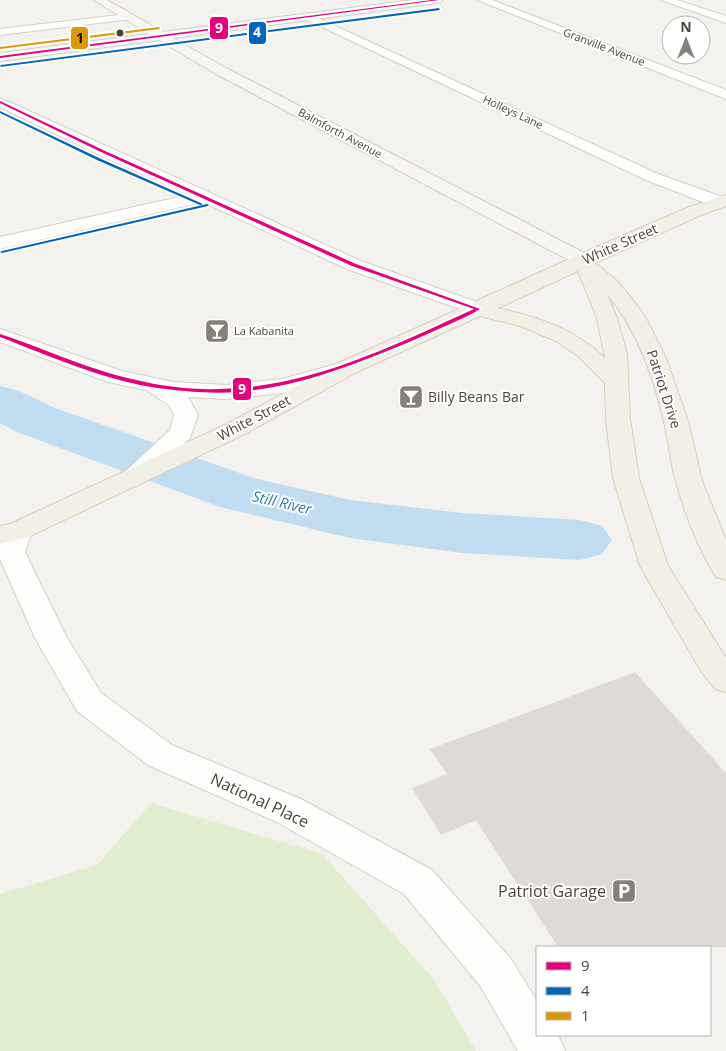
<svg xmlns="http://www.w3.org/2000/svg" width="726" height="1051" font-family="'Open Sans',sans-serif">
<rect width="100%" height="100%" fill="#f4f2ee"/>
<path fill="#e1eecf" d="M151,803L322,854L435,981L476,1051H0V894L97,865Z"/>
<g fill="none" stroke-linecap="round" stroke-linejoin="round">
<path fill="#c0ddf1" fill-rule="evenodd" d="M0,386L19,391L55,408L257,479L350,500L462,513L580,520L602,526L612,540L602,554L580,560L462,553L350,538L220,507L17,432L0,423Z"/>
</g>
<path fill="#dedbd6" d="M635,672L726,773V947H558L476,820L441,835L412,788L447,774L430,749Z"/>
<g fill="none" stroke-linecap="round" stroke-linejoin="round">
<defs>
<g id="street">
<path d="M477,0H492L726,90V99Z"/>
<path d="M661,0H677L726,16V23Z"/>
<path d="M127,14L133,17L131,19L0,35V29Z"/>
<path d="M309,14L658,174L725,198L726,204L719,207L713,206L646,180L305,19V15Z"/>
<path d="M0,98L361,261L485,305L488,309L485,313L478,315L471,313L347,269L203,202L0,249V237L188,195L97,154L0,107Z"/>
<path d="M0,329L122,371L173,382L225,385L282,379L347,361L355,363L358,368L355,373L283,393L225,399L188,397L198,415L190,438L139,485L130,487L121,485L117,479L170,430L174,415L169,405L146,390L108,382L0,342Z"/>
<path d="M18,522L28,525L32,531L25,552L66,636L101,693L172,745L303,800L432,870L511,959L537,1001V1035H558L565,1051H518L481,987L404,894L277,822L148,765L77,711L35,638L0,559V543L8,525Z"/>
</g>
<path id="secondary" d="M94,0H107L163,32L413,0H443L438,3L173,38L226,68L590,256L592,260L590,264H576L216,74L159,40L0,61V53L149,34Z"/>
<path id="primary" d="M726,195V206L701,215L595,263L615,279L630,296L646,318L666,358L688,421L702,481L726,540V580L716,577C697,547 683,509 674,474C670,457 668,439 664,422C654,377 637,330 607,294L617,318L627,354L630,419L639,478L668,566L726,658V692L715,689L701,671L640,566L613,478L606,419L605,383L578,356L556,341L520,326L480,316L357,372L245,434L28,537L0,544V526L10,524L227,424L341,362L576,256L689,207ZM578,271L597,318L605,358C574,329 538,317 498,308Z"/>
</defs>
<use href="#street" stroke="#d2d0cb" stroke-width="2"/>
<use href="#secondary" stroke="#d3cfc5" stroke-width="2"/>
<use href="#primary" stroke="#d6cebb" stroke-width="2"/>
<use href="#street" fill="#fdfdfc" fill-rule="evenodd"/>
<use href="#secondary" fill="#f7f6f1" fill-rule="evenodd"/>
<use href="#primary" fill="#f2efe6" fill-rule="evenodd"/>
<defs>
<g id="bus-1">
<path d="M432,0H439L0,58V56Z"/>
<path d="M0,101L103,150L356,264L480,309C471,315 460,319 450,324C429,333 408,343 387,351C340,370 290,388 238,392C209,394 179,391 151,387C99,378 49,356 0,337V334C13,338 26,343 39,348C70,360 101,372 132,379C167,388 203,391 238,388C321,382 399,343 474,309L352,266L101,152L0,103Z"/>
</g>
<g id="bus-2">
<path d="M439,8L440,10L0,67L1,65Z"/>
<path d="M0,111L99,158L203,204L200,205L97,160L0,113Z"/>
<path d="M207,204L209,205L208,206L2,253L0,252L2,251Z"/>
</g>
<path id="bus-3" d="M159,27L160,29L0,49V47Z"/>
</defs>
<use href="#bus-1" stroke="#fff" stroke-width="4"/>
<use href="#bus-2" stroke="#fff" stroke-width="4"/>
<use href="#bus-3" stroke="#fff" stroke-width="4"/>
<use href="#bus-1" fill="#e5007d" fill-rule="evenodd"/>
<use href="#bus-2" fill="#0065bd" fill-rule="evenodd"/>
<use href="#bus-3" fill="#dd9709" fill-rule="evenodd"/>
</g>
<defs>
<symbol id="bar-square" viewBox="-11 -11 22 22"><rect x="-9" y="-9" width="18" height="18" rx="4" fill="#868178" stroke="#fff"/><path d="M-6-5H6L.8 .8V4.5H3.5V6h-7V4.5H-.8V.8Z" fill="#fff"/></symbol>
<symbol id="parking-square" viewBox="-11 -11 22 22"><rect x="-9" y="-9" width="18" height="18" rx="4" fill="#868178" stroke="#fff"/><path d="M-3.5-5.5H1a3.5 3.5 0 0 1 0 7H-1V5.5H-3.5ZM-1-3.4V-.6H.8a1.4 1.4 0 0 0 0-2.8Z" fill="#fff"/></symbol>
</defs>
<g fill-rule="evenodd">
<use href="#bar-square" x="203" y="317" width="28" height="28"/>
<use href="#bar-square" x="397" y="383" width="28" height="28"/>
<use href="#parking-square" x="610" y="877" width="28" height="28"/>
</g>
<circle fill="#4b4439" stroke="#fff" stroke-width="2" cx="120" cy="33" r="4.5"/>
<g text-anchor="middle" stroke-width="4" stroke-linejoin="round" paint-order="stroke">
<g font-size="11" fill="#4b4439" stroke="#fff">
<text transform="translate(604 47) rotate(21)" y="4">Granville Avenue</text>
<text transform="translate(513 112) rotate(25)" y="4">Holleys Lane</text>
<text transform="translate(340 133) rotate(28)" y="4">Balmforth Avenue</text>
</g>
<g font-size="11" fill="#4b4439" stroke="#fff" text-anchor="start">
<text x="234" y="335">La Kabanita</text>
</g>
<g font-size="14" fill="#4b4439" stroke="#fff">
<text transform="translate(620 244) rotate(-24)" y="5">White Street</text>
<text transform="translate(664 389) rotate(72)" y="5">Patriot Drive</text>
<text transform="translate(254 418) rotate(-28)" y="5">White Street</text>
</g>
<g font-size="14" fill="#4b4439" stroke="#fff" text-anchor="start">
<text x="428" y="402">Billy Beans Bar</text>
</g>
<g font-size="15" font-style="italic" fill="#2e7ab2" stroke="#fff">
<text transform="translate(282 503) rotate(13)" y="5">Still River</text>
</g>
<g font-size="16" fill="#4b4439" stroke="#fff">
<text transform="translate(260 800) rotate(25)" y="6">National Place</text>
</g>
<g font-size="16" fill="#4b4439" stroke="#fff" text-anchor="end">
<text x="606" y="897">Patriot Garage</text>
</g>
</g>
<g stroke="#fff" stroke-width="2">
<rect x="209" y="16" width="20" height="24" rx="5" fill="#e5007d"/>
<rect x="248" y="21" width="19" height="24" rx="5" fill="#0065bd"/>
<rect x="70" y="26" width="19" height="24" rx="5" fill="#dd9709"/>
<rect x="232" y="377" width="20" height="24" rx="5" fill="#e5007d"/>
</g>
<g font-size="14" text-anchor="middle" font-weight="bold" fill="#fff">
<text x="219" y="33">9</text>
<text x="257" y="37">4</text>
<text x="242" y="394">9</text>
</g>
<g font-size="14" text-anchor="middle" font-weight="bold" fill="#111">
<text x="80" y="43">1</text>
</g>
<rect x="536" y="946" width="175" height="90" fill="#ffffff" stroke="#b7b4b0"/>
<rect x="546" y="962" width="25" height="8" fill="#e5007d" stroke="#b7b4b0"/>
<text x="581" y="971" font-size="15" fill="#4b4439">9</text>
<rect x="546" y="987" width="25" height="8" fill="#0065bd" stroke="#b7b4b0"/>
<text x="581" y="996" font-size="15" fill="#4b4439">4</text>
<rect x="546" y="1012" width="25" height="8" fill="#dd9709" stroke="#b7b4b0"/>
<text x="581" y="1021" font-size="15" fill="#4b4439">1</text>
<g transform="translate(686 40)"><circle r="24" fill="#ffffff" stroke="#b7b4b0"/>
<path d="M0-4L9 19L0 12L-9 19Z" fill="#868178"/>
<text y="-8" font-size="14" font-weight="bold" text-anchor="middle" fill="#4b4439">N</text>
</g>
</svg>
